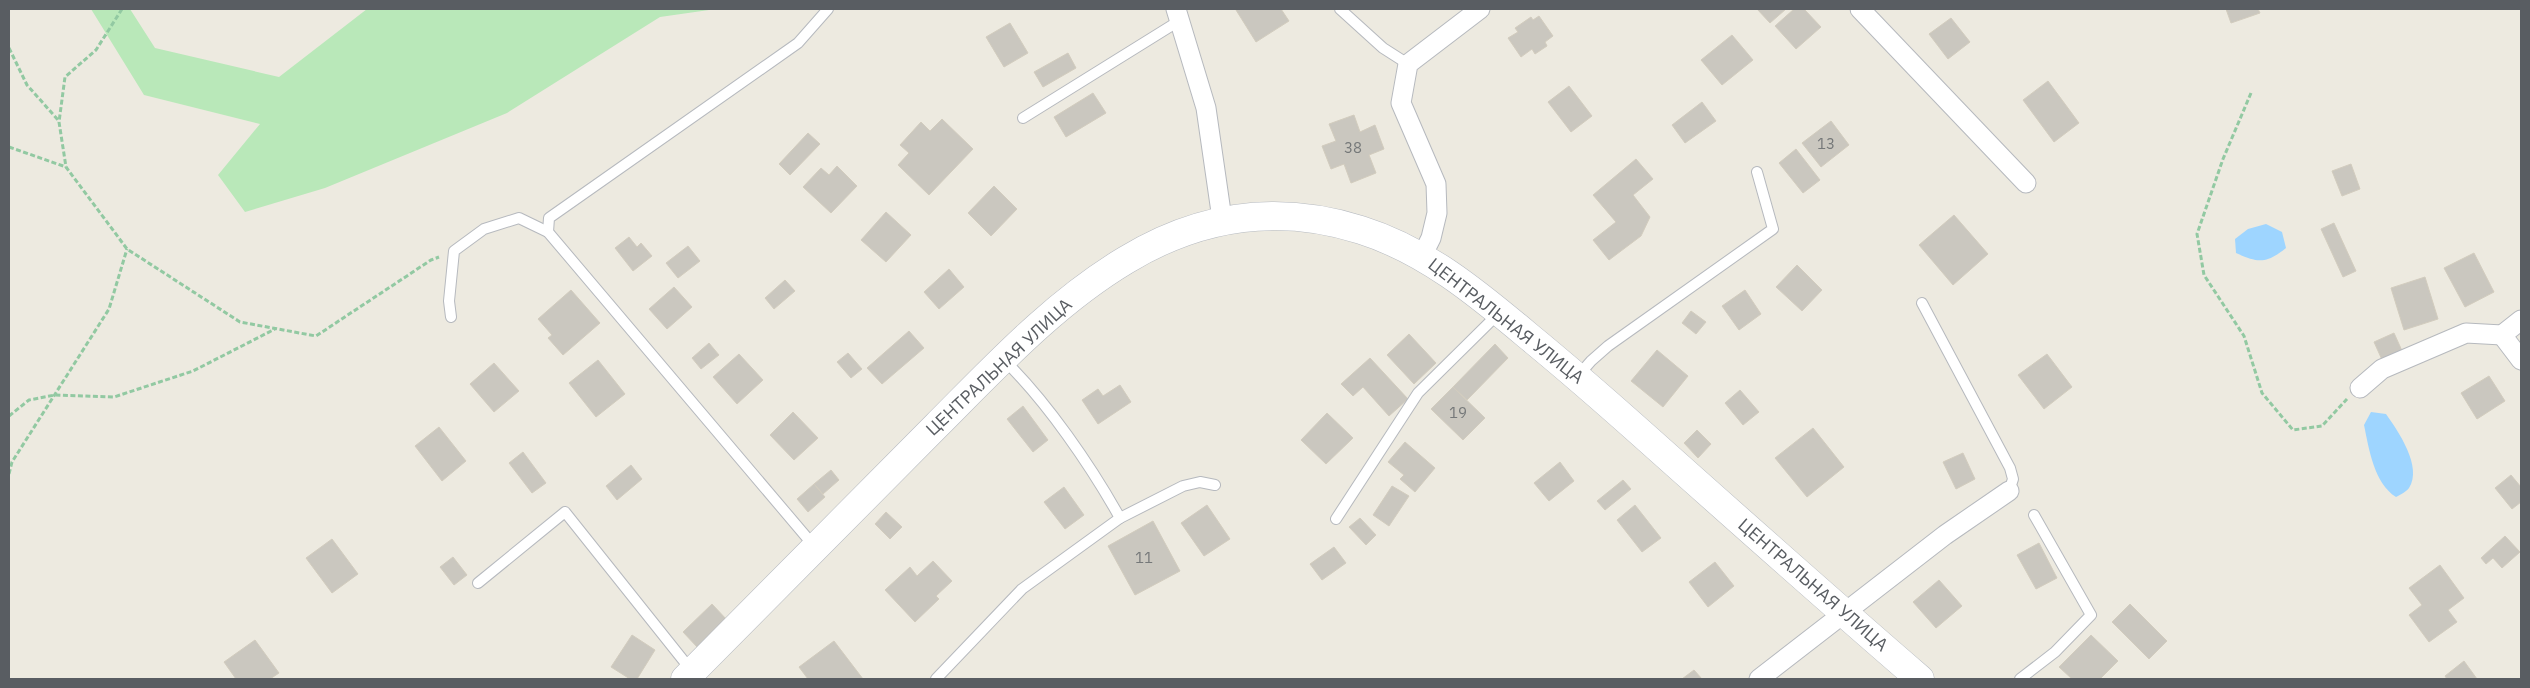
<svg xmlns="http://www.w3.org/2000/svg" width="2530" height="688" font-family="'IBM Plex Sans',sans-serif">
<rect width="100%" height="100%" fill="#edeae0"/>
<path fill="#b9e8b9" d="M91,9H130L155,48L279,77L367,9H716L660,17L507,113L325,188L245,212L218,175L260,124L144,95Z"/>
<g fill="#9ed5ff">
<path d="M2266,224L2282,232L2286,248C2266,264 2258,263 2236,253L2235,239L2248,229Z"/>
<path d="M2371,412L2386,414C2398,431 2423,467 2409,488C2406,492 2400,495 2396,497C2374,483 2369,449 2364,425Z"/>
</g>
<g fill="#cac7bf" stroke="#d2ccbe">
<path d="M1238,9H1281L1289,21L1256,42L1236,10Z"/>
<path d="M1757,9H1786L1770,23Z"/>
<path d="M1794,9H1804L1821,27L1796,49L1775,26Z"/>
<path d="M2226,9H2258L2260,13L2231,23Z"/>
<path d="M1539,16L1553,36L1545,42L1547,46L1535,54L1532,49L1521,57L1508,38L1518,32L1515,28L1531,17L1533,20Z"/>
<path d="M1951,18L1970,42L1948,59L1929,34Z"/>
<path d="M1010,23L1028,53L1004,67L986,37Z"/>
<path d="M1732,35L1753,60L1722,85L1701,60Z"/>
<path d="M1068,53L1076,68L1043,87L1034,72Z"/>
<path d="M2048,81L2079,123L2054,142L2023,100Z"/>
<path d="M1569,86L1592,116L1571,132L1548,102Z"/>
<path d="M1093,93L1106,113L1066,137L1054,117Z"/>
<path d="M1702,102L1716,121L1685,143L1672,125Z"/>
<path d="M1354,115L1360,132L1375,125L1384,149L1369,155L1376,173L1351,183L1344,164L1331,169L1322,146L1336,141L1329,124Z"/>
<path d="M942,119L973,149L929,195L898,165L909,153L900,145L921,122L930,131Z"/>
<path d="M1831,121L1849,145L1821,167L1802,143Z"/>
<path d="M808,133L820,144L790,175L779,164Z"/>
<path d="M1796,149L1820,180L1803,193L1779,163Z"/>
<path d="M1636,159L1653,179L1633,195L1650,217L1641,236L1609,260L1593,240L1616,222L1593,195Z"/>
<path d="M2351,164L2360,189L2342,196L2332,171Z"/>
<path d="M837,166L857,186L831,213L803,187L821,168L829,175Z"/>
<path d="M994,186L1017,209L991,236L968,213Z"/>
<path d="M886,212L911,235L886,262L861,240Z"/>
<path d="M1954,215L1988,254L1953,285L1919,245Z"/>
<path d="M2334,223L2356,271L2343,277L2321,229Z"/>
<path d="M629,237L637,247L641,243L652,256L633,271L615,248Z"/>
<path d="M688,246L700,261L678,278L666,263Z"/>
<path d="M2474,253L2494,292L2465,307L2444,268Z"/>
<path d="M1797,265L1822,290L1802,311L1776,287Z"/>
<path d="M949,269L964,287L939,309L924,292Z"/>
<path d="M2425,277L2438,319L2404,330L2391,288Z"/>
<path d="M785,280L795,291L774,309L765,298Z"/>
<path d="M674,287L692,307L667,329L649,309Z"/>
<path d="M571,290L600,323L563,355L548,338L552,335L538,319Z"/>
<path d="M1745,290L1761,314L1739,330L1722,306Z"/>
<path d="M1691,311L1706,322L1696,334L1682,323Z"/>
<path d="M909,331L924,348L882,384L867,368Z"/>
<path d="M2394,333L2403,353L2383,362L2374,342Z"/>
<path d="M1409,334L1436,363L1414,384L1387,355Z"/>
<path d="M709,343L719,355L701,369L692,358Z"/>
<path d="M1495,344L1508,358L1467,400L1453,387Z"/>
<path d="M1657,350L1688,376L1663,407L1631,381Z"/>
<path d="M848,353L862,369L851,378L837,362Z"/>
<path d="M739,354L763,380L737,404L713,377Z"/>
<path d="M2047,354L2072,387L2044,409L2018,375Z"/>
<path d="M1370,358L1408,399L1389,416L1363,387L1353,396L1341,384Z"/>
<path d="M598,360L625,394L596,417L569,383Z"/>
<path d="M494,363L519,391L494,412L470,384Z"/>
<path d="M2489,376L2505,401L2477,419L2461,393Z"/>
<path d="M1120,385L1131,402L1098,424L1082,400L1098,389L1103,396Z"/>
<path d="M1453,387L1485,418L1463,440L1431,409Z"/>
<path d="M1740,390L1759,412L1743,425L1725,403Z"/>
<path d="M1023,406L1048,440L1033,452L1007,419Z"/>
<path d="M793,412L818,438L794,460L770,435Z"/>
<path d="M1327,413L1353,438L1326,464L1301,440Z"/>
<path d="M439,427L466,461L442,481L415,446Z"/>
<path d="M1813,428L1844,467L1807,497L1775,458Z"/>
<path d="M1697,430L1711,444L1698,458L1684,443Z"/>
<path d="M1405,442L1435,468L1415,492L1400,479L1404,475L1388,462Z"/>
<path d="M523,452L546,483L532,493L509,463Z"/>
<path d="M1963,453L1975,479L1956,489L1943,462Z"/>
<path d="M1560,462L1574,481L1549,501L1534,483Z"/>
<path d="M631,465L642,479L617,500L606,486Z"/>
<path d="M831,470L839,480L823,494L814,484Z"/>
<path d="M2511,475L2521,487V502L2512,509L2495,488Z"/>
<path d="M1623,480L1631,489L1605,510L1597,501Z"/>
<path d="M814,484L825,497L808,512L797,499Z"/>
<path d="M1392,486L1409,496L1389,526L1373,515Z"/>
<path d="M1064,487L1084,515L1065,529L1044,502Z"/>
<path d="M1207,505L1230,539L1204,556L1181,523Z"/>
<path d="M1635,505L1661,538L1642,552L1617,520Z"/>
<path d="M886,512L902,527L890,539L875,524Z"/>
<path d="M1360,518L1376,535L1366,545L1349,527Z"/>
<path d="M1153,521L1180,571L1135,595L1108,546Z"/>
<path d="M2505,536L2520,552L2502,568L2493,558L2486,564L2481,558Z"/>
<path d="M332,539L358,574L332,593L306,558Z"/>
<path d="M2039,543L2057,578L2036,589L2017,555Z"/>
<path d="M1334,547L1346,563L1322,580L1310,564Z"/>
<path d="M453,557L467,575L454,585L440,567Z"/>
<path d="M933,561L952,581L936,596L939,599L915,622L885,590L910,567L917,576Z"/>
<path d="M1715,562L1734,586L1708,607L1689,582Z"/>
<path d="M2440,565L2464,598L2448,610L2457,622L2429,642L2409,615L2422,605L2409,588Z"/>
<path d="M1939,580L1962,606L1936,628L1913,602Z"/>
<path d="M712,604L727,620L698,648L683,632Z"/>
<path d="M2130,604L2167,641L2149,659L2112,622Z"/>
<path d="M632,635L655,650L637,679H630L611,667Z"/>
<path d="M2091,635L2118,661L2100,679H2072L2059,667Z"/>
<path d="M255,640L279,673L270,679H236L224,662Z"/>
<path d="M834,641L863,679H808L799,667Z"/>
<path d="M2464,661L2477,679H2447L2445,676Z"/>
<path d="M1694,670L1702,679H1682Z"/>
</g>
<g fill="none" stroke-linecap="round" stroke-linejoin="round">
<defs>
<g id="lane">
<path d="M1340,9L1383,48L1408,64"/>
<path d="M1023,118L1179,21"/>
<path d="M548,232L549,218L798,43L828,9"/>
<path d="M1922,303L2010,468L2013,479L2009,491"/>
<path d="M451,317L449,301L454,251L484,229L519,218L548,232L814,546"/>
<path d="M1578,376L1591,361L1608,346L1773,229L1757,172"/>
<path d="M1120,518L1183,486L1200,482L1215,485"/>
<path d="M1336,519L1418,393L1499,313"/>
<path d="M478,583L565,512L691,670"/>
<path d="M936,679L1022,589L1120,518C1091,466 1047,402 1004,360"/>
<path d="M2020,679L2055,652L2091,615L2034,515"/>
</g>
<g id="street">
<path d="M1176,9L1206,108L1222,219"/>
<path d="M1860,9L2026,183"/>
<path d="M1422,256L1431,238L1437,213L1436,184L1401,103L1408,64L1480,9"/>
<path d="M2502,335L2521,360"/>
<path d="M2360,388L2382,369L2466,333L2502,335L2521,320"/>
<path d="M1759,679L1945,535L2009,491"/>
</g>
<path id="secondary" d="M685,679C769,595 852,510 936,426C995,367 1054,303 1126,260C1200,215 1279,204 1361,230C1425,250 1477,293 1527,335C1566,367 1604,400 1641,433C1734,516 1826,598 1920,679"/>
</defs>
<use href="#lane" stroke="#b6b9be" stroke-width="12"/>
<use href="#street" stroke="#b6b9be" stroke-width="21"/>
<use href="#secondary" stroke="#b6bac0" stroke-width="29"/>
<g stroke="#92c9a2" stroke-width="3" stroke-dasharray="5 2.5" stroke-linecap="butt">
<path d="M122,9L96,50L65,77L59,122L66,167L127,249L240,322L316,336L431,260L439,257"/>
<path d="M9,48L27,85L59,121"/>
<path d="M2251,93L2223,159L2197,234L2204,275L2244,336L2262,393L2293,430L2322,426L2347,399"/>
<path d="M9,147L66,167"/>
<path d="M9,416L29,400L55,395L114,397L193,371L275,329"/>
<path d="M9,474L12,462L109,309L127,249"/>
</g>
<use href="#lane" stroke="#fff" stroke-width="10"/>
<use href="#street" stroke="#fff" stroke-width="19"/>
<use href="#secondary" stroke="#fff" stroke-width="28"/>
</g>
<g text-anchor="middle" stroke-width="4" stroke-linejoin="round" paint-order="stroke">
<g font-size="15" fill="#757879">
<text x="1826" y="149">13</text>
<text x="1353" y="153">38</text>
<text x="1458" y="418">19</text>
<text x="1144" y="563">11</text>
</g>
<g font-size="18" fill="#595d62" stroke="#fff">
<text transform="translate(1506 321) rotate(38)" y="6">ЦЕНТРАЛЬНАЯ УЛИЦА</text>
<text transform="translate(999 367) rotate(-43)" y="6">ЦЕНТРАЛЬНАЯ УЛИЦА</text>
<text transform="translate(1813 585) rotate(41)" y="6">ЦЕНТРАЛЬНАЯ УЛИЦА</text>
</g>
</g>
<rect width="2530" height="688" fill="none" stroke="#595d62" stroke-width="20"/>
</svg>
